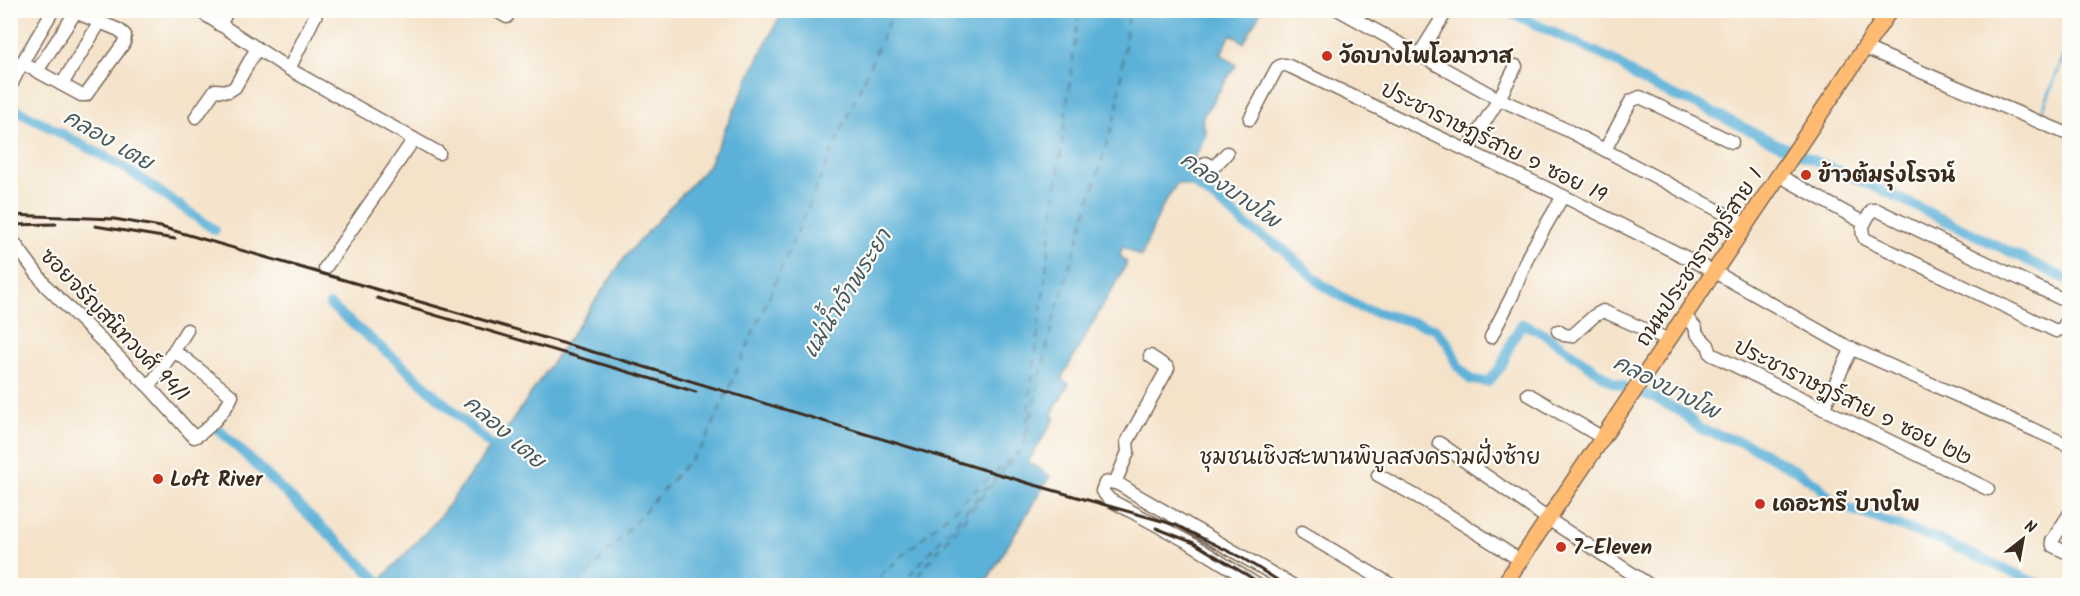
<svg xmlns="http://www.w3.org/2000/svg" width="2080" height="596" font-family="Kalam,'Playpen Sans Thai',sans-serif">
<rect width="100%" height="100%" fill="#fdfcf7"/>
<filter id="ink" filterUnits="userSpaceOnUse"><feTurbulence type="fractalNoise" baseFrequency=".0167" numOctaves="2"/><feDisplacementMap in="SourceGraphic" scale="12" xChannelSelector="R" yChannelSelector="G"/><feConvolveMatrix kernelMatrix="1 2 1 2 8 2 1 2 1" color-interpolation-filters="sRGB"/></filter>
<filter id="wash" filterUnits="userSpaceOnUse"><feTurbulence type="fractalNoise" baseFrequency=".008" numOctaves="4" result="noise"/><feDisplacementMap in="SourceGraphic" scale="24" xChannelSelector="R" yChannelSelector="G"/><feGaussianBlur stdDeviation="1.35" result="paint"/><feColorMatrix in="noise" values="0 0 0 0 0 0 0 0 0 0 0 0 0 0 0 0 0 1.4 0 .05"/><feComposite in="paint" operator="in"/></filter>
<g filter="url(#wash)">
<rect width="100%" height="100%" fill="#f4e2c9"/>
<path fill="#5cb1d8" stroke="#4c6e7b" stroke-width="1.5" d="M784,10L1261,11L1244,43L1231,34L1221,54L1236,65L1202,118L1206,134L1186,177L1190,186L1177,183L1161,209L1141,257L1123,246L1120,255L1127,263L1061,379L1069,384L1051,415L1055,418L1028,462L1050,476L984,585H376L438,519L491,446L503,434L628,253L708,166L764,46Z"/>
<g fill="none" stroke-linecap="round" stroke-linejoin="round">
<path stroke="#5cb1d8" stroke-width="3" d="M2042,112L2070,40"/>
<g stroke="#5cb1d8" stroke-width="10">
<path d="M1505,10L1615,61L1639,79L1674,96L1690,101L1777,144L1891,194L2070,281"/>
<path d="M10,106L124,167L215,230"/>
<path d="M1174,171L1186,177L1234,214L1245,225L1283,249L1321,284L1361,308L1434,328L1448,343L1458,366L1471,380L1488,382L1501,367L1512,340L1522,324L1543,333L1612,382L1655,398L1683,413L1700,429L1747,444L1797,471L1819,486L1835,504L1940,540L2043,586"/>
<path d="M330,305L395,359L502,455"/>
<path d="M217,428L384,586"/>
</g>
<g stroke="#47595f" stroke-width="1.5" stroke-dasharray="8 6" stroke-linecap="butt">
<path d="M1025,437L1079,10"/>
<path d="M578,586L705,443L894,10"/>
<path d="M869,586L1019,451"/>
<path d="M900,586L1005,467"/>
<path d="M909,586L1024,446L1053,322L1117,110L1129,10"/>
</g>
</g>
</g>
<g filter="url(#ink)">
<g fill="none" stroke-linecap="round" stroke-linejoin="round">
<defs>
<g id="minor">
<path d="M53,10L22,63L81,95H86L124,43L125,35L119,30L70,10"/>
<path d="M198,10L289,69L439,153"/>
<path d="M495,10L507,17"/>
<path d="M1339,10L1495,97L1569,131L1746,225"/>
<path d="M220,25L228,10"/>
<path d="M1865,48L2070,135"/>
<path d="M1419,55L1447,10"/>
<path d="M289,69L318,10"/>
<path d="M37,71L75,13"/>
<path d="M62,84L100,22"/>
<path d="M11,85L22,63"/>
<path d="M196,117L215,90L229,91L235,87L257,48"/>
<path d="M1250,119L1277,68C1283,63 1287,65 1293,68L1563,196L1713,271L1846,346L2070,446"/>
<path d="M1467,150L1499,99L1516,66"/>
<path d="M1605,150L1631,101L1640,97L1732,142"/>
<path d="M1206,163L1214,167L1227,153"/>
<path d="M1780,176L1864,223"/>
<path d="M10,237L46,286L151,389L194,437C206,433 227,408 232,396L183,357L173,352L149,387"/>
<path d="M325,268L414,139"/>
<path d="M2070,303L1877,210H1872C1867,219 1858,229 1865,239L2056,331L2063,328L2070,315"/>
<path d="M1685,316L1696,328V333L1708,345L1711,354L1988,489"/>
<path d="M1558,331L1564,335L1572,336L1594,316L1603,311L1669,340"/>
<path d="M1491,337L1512,296L1528,256L1563,196"/>
<path d="M173,352L187,330"/>
<path d="M1528,394L1603,438"/>
<path d="M1823,409L1852,348"/>
<path d="M1439,443L1548,519L1651,586"/>
<path d="M1378,475L1434,506L1520,560"/>
<path d="M1115,483L1128,452L1127,442L1168,368L1150,356"/>
<path d="M2070,513L2052,541L2053,546L2070,554"/>
<path d="M1302,532L1393,586"/>
<path d="M1259,586L1190,543L1110,500L1102,491L1105,483C1114,479 1125,488 1133,493L1294,586"/>
</g>
<path id="major" d="M1503,586L1890,10"/>
</defs>
<use href="#minor" stroke="#7c6a5a" stroke-width="15"/>
<use href="#major" stroke="#7c6a5a" stroke-width="18"/>
<use href="#minor" stroke="#fff" stroke-width="12"/>
<use href="#major" stroke="#ffbb71" stroke-width="15"/>
<g stroke="#3b2a1e" stroke-width="3">
<path d="M10,215L114,219L161,227L628,362L1031,484L1176,525L1242,558L1287,586"/>
<path d="M10,225L56,224"/>
<path d="M95,226L175,239"/>
<path d="M377,298L696,392"/>
<path d="M1156,528L1194,543L1265,586"/>
</g>
</g>
</g>
<g fill="#c8321e" stroke="#fdfcf7" stroke-width="2">
<circle cx="1327" cy="56" r="6"/>
<circle cx="1806" cy="175" r="6"/>
<circle cx="158" cy="479" r="6"/>
<circle cx="1760" cy="504" r="6"/>
<circle cx="1561" cy="547" r="6"/>
</g>
<g text-anchor="middle" stroke-width="4.5" stroke-linejoin="round" paint-order="stroke">
<g font-size="21" font-weight="bold" fill="#3b2a1e" stroke="#fdfcf7" text-anchor="start">
<text x="1339" y="63">วัดบางโพโอมาวาส</text>
<text x="1818" y="182">ข้าวต้มรุ่งโรจน์</text>
<text x="170" y="486">Loft River</text>
<text x="1772" y="511">เดอะทรี บางโพ</text>
<text x="1573" y="554">7-Eleven</text>
</g>
<g font-size="21" fill="#3b2a1e" stroke="#fdfcf7">
<text transform="translate(1494 142) rotate(26)" y="7">ประชาราษฎร์สาย ๑ ซอย 19</text>
<text transform="translate(1699 257) rotate(-56)" y="7">ถนนประชาราษฎร์สาย 1</text>
<text transform="translate(115 325) rotate(46)" y="7">ซอยจรัญสนิทวงศ์ 94/1</text>
<text transform="translate(1853 402) rotate(26)" y="7">ประชาราษฎร์สาย ๑ ซอย ๒๒</text>
</g>
<g font-size="22" font-style="italic" fill="#47595f" stroke="#fdfcf7">
<text transform="translate(109 139) rotate(30)" y="8">คลอง เตย</text>
<text transform="translate(1231 189) rotate(35)" y="8">คลองบางโพ</text>
<text transform="translate(846 293) rotate(-58)" y="8">แม่น้ำเจ้าพระยา</text>
<text transform="translate(1667 386) rotate(27)" y="8">คลองบางโพ</text>
<text transform="translate(505 431) rotate(41)" y="8">คลอง เตย</text>
</g>
<g font-size="22" fill="#3b2a1e" stroke="#fdfcf7">
<text x="1370" y="464">ชุมชนเชิงสะพานพิบูลสงครามฝั่งซ้าย</text>
</g>
</g>
<rect width="2080" height="596" fill="none" stroke="#fdfcf7" stroke-width="36"/>
<g transform="translate(2023 539) rotate(31)" stroke="#fdfcf7" stroke-width="4.5" paint-order="stroke">
<path d="M0-4.5L10 22L0 15L-10 22Z" fill="#3b2a1e"/>
<text y="-9" font-size="16" font-weight="bold" text-anchor="middle" fill="#3b2a1e">N</text>
</g>
</svg>
